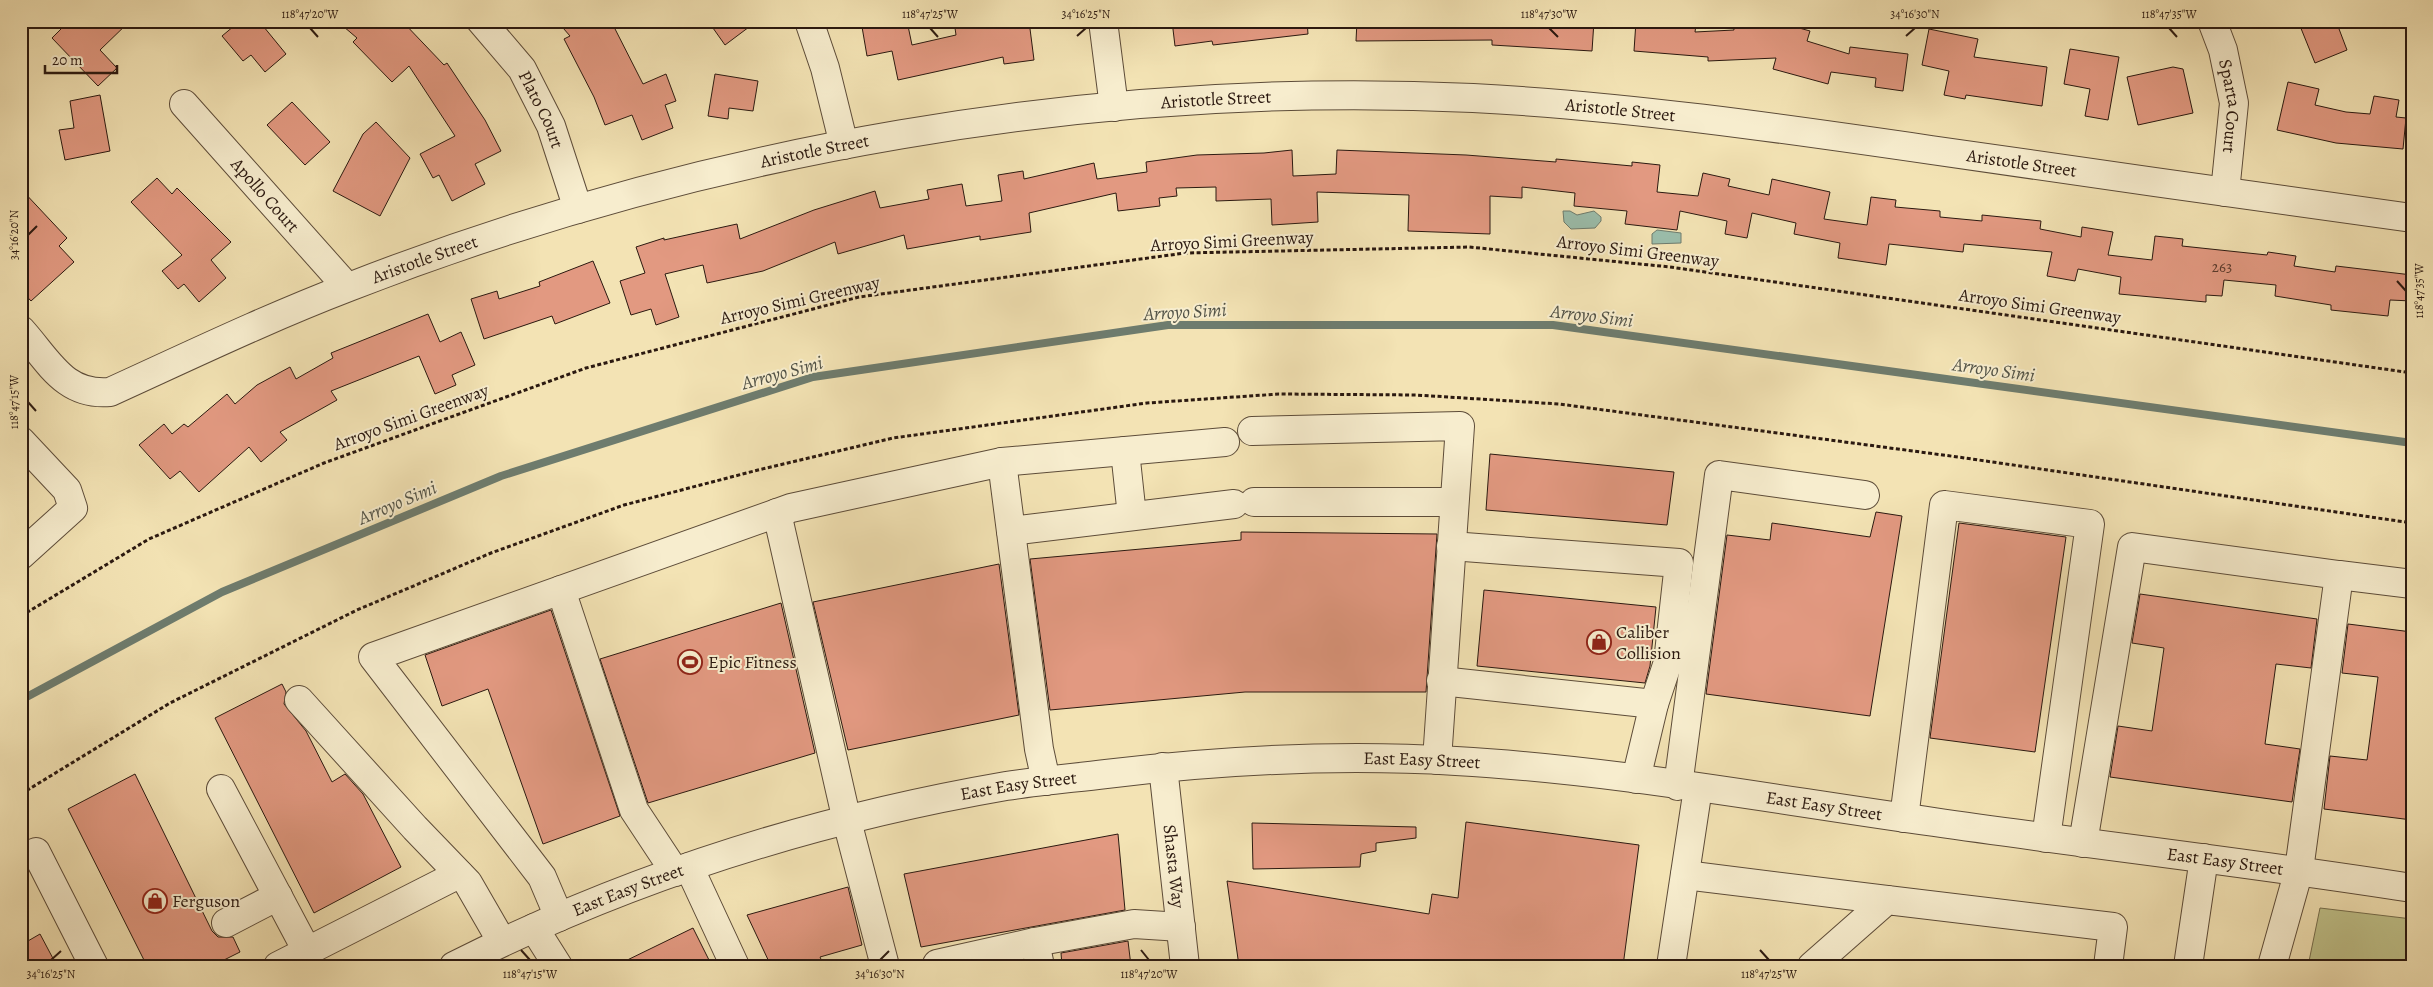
<svg xmlns="http://www.w3.org/2000/svg" width="2433" height="987" font-family="Alegreya,serif">
<rect width="100%" height="100%" fill="#f3e3b4"/>
<filter id="stains"><feTurbulence type="fractalNoise" baseFrequency=".004" numOctaves="4"/><feColorMatrix values="0 0 0 0 .2 0 0 0 0 .09 0 0 0 0 .02 0 0 0 .5 -.17"/></filter>
<radialGradient id="worn" r=".72"><stop offset=".6" stop-color="#630" stop-opacity="0"/><stop offset="1" stop-color="#630" stop-opacity=".3"/></radialGradient>
<path fill="#c0c28a" stroke="#766e4d" d="M2320,908L2412,919V966H2308Z"/>
<g fill="#9bbeac" stroke="#6e7c6e">
<path d="M1563,211H1570L1577,215L1594,211L1601,217V221L1595,228L1571,229L1564,222Z"/>
<path d="M1657,230L1681,233V243L1652,244V234Z"/>
</g>
<g fill="none" stroke-linecap="round" stroke-linejoin="round">
<path stroke="#6e7c6e" stroke-width="8" d="M21,700L222,592L501,476L813,377L1168,325H1553L2412,443"/>
</g>
<g fill="#e29981" stroke="#2b1910">
<path d="M69,21H130L100,50L117,68L98,86L52,38Z"/>
<path d="M240,21H259L286,54L265,72L251,55L243,61L222,36Z"/>
<path d="M337,21H402L444,65L447,63L485,120L501,151L475,164L485,184L452,201L439,175L433,178L420,154L455,136L409,66L392,82L353,42L357,38Z"/>
<path d="M557,21H611L643,84L666,74L676,101L665,105L673,128L642,140L632,115L605,125L594,97L564,39L570,36Z"/>
<path d="M708,21H757L725,45Z"/>
<path d="M861,21H907L912,45L956,35L954,21H1029L1034,60L1004,64L1003,57L898,80L892,51L867,56Z"/>
<path d="M1172,21H1307L1308,34L1213,45L1212,41L1175,46Z"/>
<path d="M1357,21H1594L1592,51L1492,45V40L1356,41Z"/>
<path d="M1636,21L1696,25L1695,32L1734,30L1733,21H1774L1810,31L1807,41L1849,54L1850,47L1908,54L1903,91L1875,87L1876,78L1831,72L1828,84L1773,69L1776,58L1708,61V57L1634,51Z"/>
<path d="M2298,21H2336L2347,50L2315,63Z"/>
<path d="M1929,29L1978,39L1974,57L2047,67L2042,106L1966,95L1965,99L1944,95L1949,71L1922,65Z"/>
<path d="M2070,49L2119,57L2108,120L2085,116L2090,89L2064,84Z"/>
<path d="M2173,67L2183,69L2193,113L2138,125L2127,77Z"/>
<path d="M715,74L758,81L753,111L729,108L728,119L708,116Z"/>
<path d="M2288,82L2319,89L2315,105L2346,112L2370,114L2374,96L2399,100L2396,117L2406,118L2403,149L2336,143L2277,130Z"/>
<path d="M100,95L110,151L65,160L59,130L74,128L70,101Z"/>
<path d="M292,102L330,142L305,165L267,125Z"/>
<path d="M376,122L410,158L380,216L333,191L363,134Z"/>
<path d="M1292,150L1293,176L1336,174L1337,150L1466,155L1556,162V159L1632,166V162L1660,165L1657,192L1698,196L1703,173L1730,179L1728,186L1769,195L1772,179L1830,192L1824,219L1867,225L1871,197L1896,200L1895,207L1940,211V217L1982,221V215L2041,221L2040,229L2081,237L2082,227L2113,232L2108,255L2152,260L2155,236L2183,239L2182,246L2267,255L2268,252L2296,256L2294,266L2335,272L2336,266L2412,275V301L2390,300L2388,316L2331,310V305L2275,296L2276,285L2224,280L2222,296L2206,295V302L2119,294L2121,277L2078,269L2075,281L2047,276L2052,252L1964,244L1963,252L1889,244L1886,265L1838,258L1840,243L1794,234L1796,223L1752,213L1747,238L1725,234L1727,221L1680,211L1677,230L1625,224L1627,211L1574,206L1575,193L1522,187V198L1490,196V234L1408,231L1409,195L1317,192L1318,222L1272,225L1271,199L1216,201V187L1176,188L1177,196L1159,198L1160,206L1118,211L1116,193L1029,213L1031,232L980,240V236L907,249L904,235L838,254L835,242L763,271L707,283L703,265L665,274L679,317L656,325L651,309L631,315L620,281L645,273L636,247L664,238V240L737,224L740,239L814,210L875,191L880,208L929,199L927,190L962,184L966,206L1002,201L998,175L1023,171L1024,179L1094,163L1097,179L1147,172L1146,162L1197,155L1264,153Z"/>
<path d="M157,178L172,194L177,188L231,242L211,260L226,278L199,302L184,284L178,289L162,271L182,255L131,202Z"/>
<path d="M21,189L67,238L59,246L74,262L31,301L21,290Z"/>
<path d="M593,261L610,303L555,324L552,316L484,339L471,299L497,291L499,299L540,286L539,282Z"/>
<path d="M428,314L440,342L461,332L475,365L452,375L456,385L435,394L419,356L331,391L337,400L280,432L287,440L261,462L249,447L199,492L180,471L170,479L139,445L164,424L172,434L184,424L188,427L227,394L235,404L257,385L290,367L296,379L333,358L331,353Z"/>
<path d="M1490,454L1674,472L1667,525L1486,510Z"/>
<path d="M1876,512L1902,516L1870,716L1706,694L1727,535L1770,540L1772,523L1870,537Z"/>
<path d="M1959,523L2066,537L2035,752L1930,738Z"/>
<path d="M1241,532L1437,534L1426,692H1245L1050,710L1030,559L1241,540Z"/>
<path d="M999,564L1019,715L848,750L813,602Z"/>
<path d="M1484,590L1656,607L1650,666L1645,683L1477,666Z"/>
<path d="M2140,594L2317,619L2311,668L2276,664L2265,744L2300,749L2292,802L2110,777L2118,726L2152,731L2164,648L2132,643Z"/>
<path d="M781,603L815,753L648,803L600,659Z"/>
<path d="M551,610L620,816L543,844L488,689L442,706L425,655Z"/>
<path d="M2348,624L2412,632V820L2324,809L2330,756L2367,760L2378,677L2342,673Z"/>
<path d="M282,684L286,692L284,704L306,731L332,782L345,774L363,794L401,867L314,913L215,718Z"/>
<path d="M135,774L212,931L218,937H233L240,952L212,966H147L68,809Z"/>
<path d="M1466,822L1639,845L1623,966H1239L1227,881L1429,914L1432,894L1458,898Z"/>
<path d="M1252,823L1416,827V838L1376,843V851L1361,854L1360,867L1253,869Z"/>
<path d="M1118,834L1125,910L921,947L904,874Z"/>
<path d="M848,887L862,945L820,957L824,966H771L747,915Z"/>
<path d="M693,928L712,966H615Z"/>
<path d="M40,934L57,966H21V945Z"/>
<path d="M1128,941L1131,966H1062L1061,953Z"/>
</g>
<g fill="none" stroke-linecap="round" stroke-linejoin="round">
<defs>
<g id="minor">
<path id="s1" d="M481,21L522,69L551,126L578,209"/>
<path d="M809,21L825,68L844,145"/>
<path d="M1103,21L1114,107"/>
<path id="s2" d="M2212,21L2223,50L2234,103L2225,192"/>
<path id="s3" d="M184,104L347,287"/>
<path id="s4" d="M21,330C49,361 64,396 110,392C189,356 268,318 349,287C699,150 1096,80 1473,98C1627,106 1779,128 1931,150C2091,173 2252,196 2412,218"/>
<path d="M1252,431L1460,426L1437,760"/>
<path d="M21,441L67,490L73,508L21,555"/>
<path d="M1125,451L1132,516"/>
<path d="M1002,462L1039,749L1046,781"/>
<path d="M1254,502H1454"/>
<path d="M777,513L847,821L885,966"/>
<path d="M1011,531L1234,504"/>
<path d="M1451,546L1679,563L1668,662L1654,704L1636,779"/>
<path d="M2339,575L2412,584"/>
<path d="M561,590L634,810L675,872"/>
<path d="M1441,681L1654,704"/>
<path d="M299,700L415,828L468,883L502,942"/>
<path id="s5" d="M1163,767L1185,966"/>
<path d="M1678,786L1719,475L1865,495"/>
<path d="M221,789L307,951"/>
<path d="M1904,818L1944,505L2090,524L2046,838"/>
<path d="M2083,843L2132,547L2339,575L2299,870L2272,966"/>
<path d="M36,852L94,966"/>
<path d="M689,867L735,966"/>
<path d="M1685,875L1887,900"/>
<path d="M559,917L542,877L373,657L791,508L1002,462L1225,442"/>
<path d="M226,923L278,896"/>
<path d="M534,928L558,966"/>
<path d="M1035,942L1040,966"/>
<path d="M278,966L459,874"/>
<path id="s6" d="M454,966C628,878 815,819 1006,786C1039,781 1073,778 1106,774C1222,760 1339,754 1456,761C1616,770 1776,800 1934,822C2093,845 2253,863 2412,888"/>
<path d="M937,966V964L1035,942L1134,924L1181,927"/>
<path d="M1671,966L1698,788"/>
<path d="M1812,966L1887,900L2113,927L2108,966"/>
<path d="M2188,966L2204,858"/>
</g>
</defs>
<use href="#minor" stroke="#5d4c39" stroke-width="30"/>
<g stroke="#2b1910" stroke-width="3" stroke-dasharray="4 2.5" stroke-linecap="butt">
<path d="M21,616L149,539L324,463L586,368L859,297L1185,253L1469,247L1670,267L2412,373"/>
<path d="M21,794L170,703L357,610L491,553L624,505L758,470L893,438L1147,403L1279,394L1416,395L1559,404L1958,457L2412,523"/>
</g>
<use href="#minor" stroke="#f7edce" stroke-width="28"/>
</g>
<path fill="none" stroke="#2b1910" stroke-width="2" d="M310,28L318,37M930,28L938,37M1549,28L1558,37M2169,28L2177,37M1077,36L1086,28M1906,36L1915,28M28,235L37,226M2397,281L2406,291M28,402L36,411M521,950L530,960M1141,950L1149,960M1760,950L1769,960M51,960L61,951M880,960L889,951"/>
<defs>
<symbol id="shop-ring" viewBox="-11 -11 22 22"><circle r="9.5" fill="#f7edce" stroke="#8f2418" stroke-width="1.5"/><path d="M-5-2.5h2.3a2.7 3.5 0 0 1 5.4 0H5L5.5 6h-11ZM-1.5-2.5h3a1.5 2.3 0 0 0-3 0Z" fill="#8f2418"/></symbol>
<symbol id="stadium-ring" viewBox="-11 -11 22 22"><circle r="9.5" fill="#f7edce" stroke="#8f2418" stroke-width="1.5"/><path d="M0-5a6.5 5 0 1 0 0 10a6.5 5 0 1 0 0-10ZM-3.5-1.8h7v3.6h-7Z" fill="#8f2418"/></symbol>
</defs>
<g fill-rule="evenodd">
<use href="#shop-ring" x="1585" y="628" width="28" height="28"/>
<use href="#stadium-ring" x="676" y="648" width="28" height="28"/>
<use href="#shop-ring" x="141" y="887" width="28" height="28"/>
</g>
<g text-anchor="middle" stroke-width="4" stroke-linejoin="round" paint-order="stroke">
<g font-size="15" fill="#59392c">
<text x="2222" y="272">263</text>
</g>
<g font-size="18" fill="#2b1910" stroke="#f7edce">
<text dy="6" stroke="none"><textPath href="#s4" startOffset="1266">Aristotle Street</textPath></text>
<text dy="6" stroke="none"><textPath href="#s2" startOffset="88">Sparta Court</textPath></text>
<text dy="6" stroke="none"><textPath href="#s1" startOffset="108">Plato Court</textPath></text>
<text dy="6" stroke="none"><textPath href="#s4" startOffset="1671">Aristotle Street</textPath></text>
<text dy="6" stroke="none"><textPath href="#s4" startOffset="861">Aristotle Street</textPath></text>
<text dy="6" stroke="none"><textPath href="#s4" startOffset="2076">Aristotle Street</textPath></text>
<text dy="6" stroke="none"><textPath href="#s3" startOffset="122">Apollo Court</textPath></text>
<text transform="translate(1232 241) rotate(-3)" y="6">Arroyo Simi Greenway</text>
<text transform="translate(1638 251) rotate(7)" y="6">Arroyo Simi Greenway</text>
<text dy="6" stroke="none"><textPath href="#s4" startOffset="456">Aristotle Street</textPath></text>
<text transform="translate(800 300) rotate(-13)" y="6">Arroyo Simi Greenway</text>
<text transform="translate(2040 306) rotate(8)" y="6">Arroyo Simi Greenway</text>
<text transform="translate(411 417) rotate(-20)" y="6">Arroyo Simi Greenway</text>
<text dy="6" stroke="none"><textPath href="#s6" startOffset="1000">East Easy Street</textPath></text>
<text dy="6" stroke="none"><textPath href="#s6" startOffset="595">East Easy Street</textPath></text>
<text dy="6" stroke="none"><textPath href="#s6" startOffset="1405">East Easy Street</textPath></text>
<text dy="6" stroke="none"><textPath href="#s6" startOffset="1810">East Easy Street</textPath></text>
<text dy="6" stroke="none"><textPath href="#s5" startOffset="100">Shasta Way</textPath></text>
<text dy="6" stroke="none"><textPath href="#s6" startOffset="190">East Easy Street</textPath></text>
</g>
<g font-size="18" fill="#2b1910" stroke="#f7edce" text-anchor="start">
<text x="1616" y="638">Caliber<tspan x="1616" dy="21">Collision</tspan></text>
<text x="708" y="668">Epic Fitness</text>
<text x="172" y="907">Ferguson</text>
</g>
<g font-size="19" font-style="italic" fill="#525347" stroke="#f7edce">
<text transform="translate(1185 311) rotate(-3)" y="7">Arroyo Simi</text>
<text transform="translate(1592 315) rotate(7)" y="7">Arroyo Simi</text>
<text transform="translate(1994 369) rotate(8)" y="7">Arroyo Simi</text>
<text transform="translate(782 372) rotate(-15)" y="7">Arroyo Simi</text>
<text transform="translate(397 502) rotate(-23)" y="7">Arroyo Simi</text>
</g>
</g>
<rect width="2433" height="987" fill="none" stroke="#f3e3b4" stroke-width="55"/>
<path d="M45 65v8h72v-8" fill="none" stroke="#2b1910" stroke-width="2.5"/>
<text x="52" y="65" font-size="15" fill="#2b1910" stroke="#f7edce" stroke-width="4" paint-order="stroke">20 m</text>
<rect x="28" y="28" width="2378" height="932" fill="none" stroke="#2b1910" stroke-width="2"/>
<g font-size="12" text-anchor="middle" fill="#2b1910">
<text x="310" y="18">118°47'20"W</text>
<text x="930" y="18">118°47'25"W</text>
<text x="1086" y="18">34°16'25"N</text>
<text x="1549" y="18">118°47'30"W</text>
<text x="1915" y="18">34°16'30"N</text>
<text x="2169" y="18">118°47'35"W</text>
<text transform="translate(14 235) rotate(-90)" y="4">34°16'20"N</text>
<text transform="translate(2419 291) rotate(-90)" y="4">118°47'35"W</text>
<text transform="translate(14 402) rotate(-90)" y="4">118°47'15"W</text>
<text x="51" y="978">34°16'25"N</text>
<text x="530" y="978">118°47'15"W</text>
<text x="880" y="978">34°16'30"N</text>
<text x="1149" y="978">118°47'20"W</text>
<text x="1769" y="978">118°47'25"W</text>
</g>
<rect width="100%" height="100%" filter="url(#stains)"/>
<rect width="100%" height="100%" fill="url(#worn)"/>
</svg>
